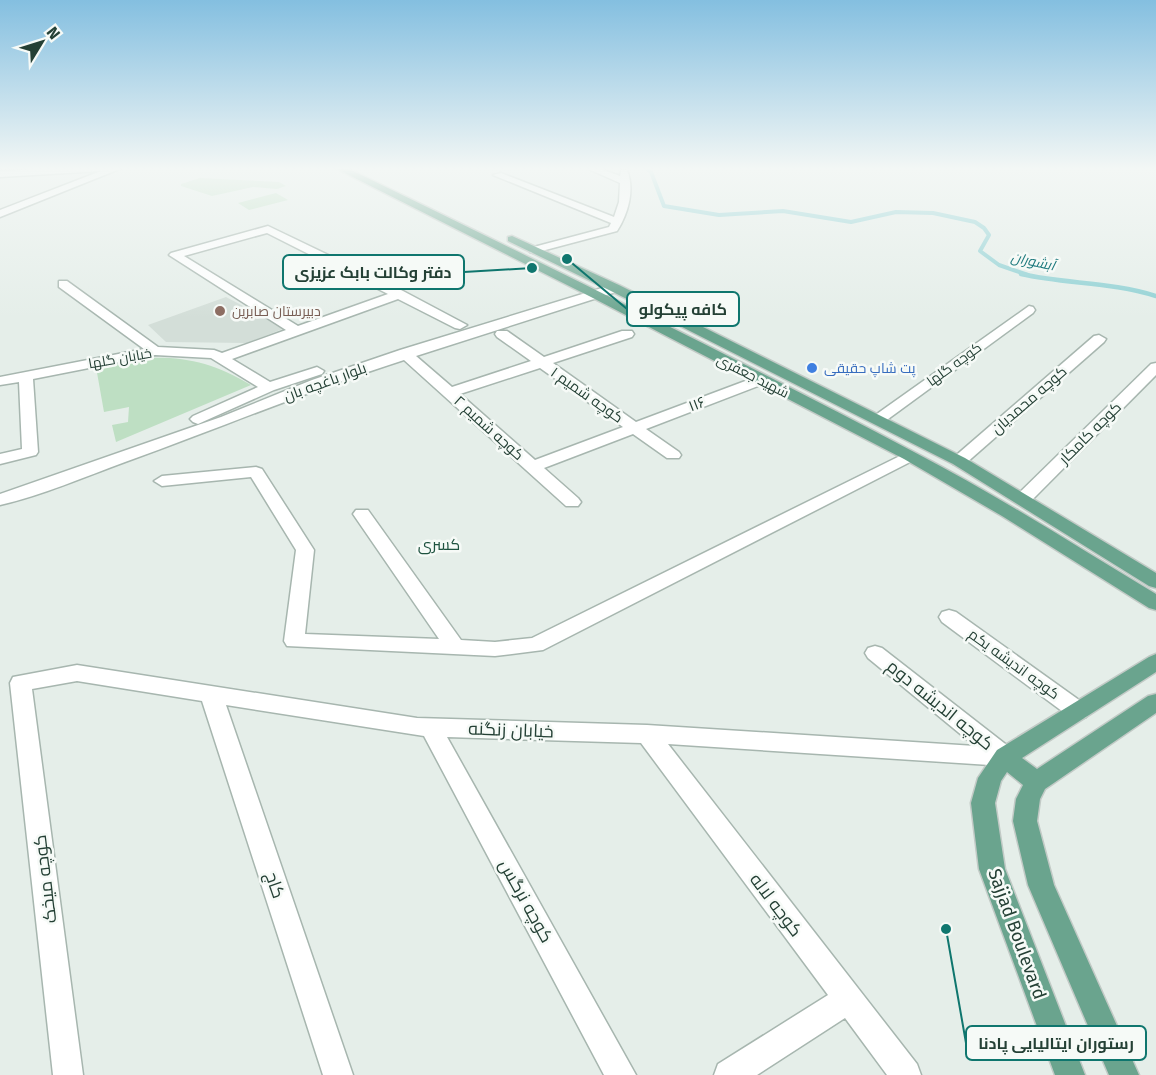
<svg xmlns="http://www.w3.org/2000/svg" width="1156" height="1075" font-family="'Fira Sans',Cairo,sans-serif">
<rect width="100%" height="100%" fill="#e5eee9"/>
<path fill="#d3ded8" d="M226,297L285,328L247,343L166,342L148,325Z"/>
<g fill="#bedfc3">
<path d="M200,178L279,182L286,186L277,189L253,187L212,196L181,186V184Z"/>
<path d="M276,193L288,200L249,210L238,203Z"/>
<path d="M144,358C186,356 214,363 251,385L116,442L112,425L128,422L129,407L104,412L96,367Z"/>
</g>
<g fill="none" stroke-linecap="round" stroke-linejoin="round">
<path stroke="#8ed0d3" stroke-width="4" d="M646,168L651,172L664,206L719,215L783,211L851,222L896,212L933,213L975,222L984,228L989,235L980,251L999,265L1028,275"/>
<path stroke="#8ed0d3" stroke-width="4.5" d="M1021,274C1066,284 1112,282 1156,296"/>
<defs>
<g id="minor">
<path d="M60,168H122L0,217V210L101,171L0,177V171Z"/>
<path d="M586,168H598L620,176L621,170H627C635,190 628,214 617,231L534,253L530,252V248L609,227L611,223L493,175L501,173L614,217L619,202L620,183Z"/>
<path d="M268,226L403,291L467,325L460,329L455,328L398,299L232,359L270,382L317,367L324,371L322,374L274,390L198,424L193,422L190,419L193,416L258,387L211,358L155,355L33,379L38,452L36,455L0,464V454L22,449L19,382L0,385V377L144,349L59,287V281H67L158,347L214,350L222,353L286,330L169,255L171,253ZM267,233L388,294L298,326L184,256Z"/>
<path d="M615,284L621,288L619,291L416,356L452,387L531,361L497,337L495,334L497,331H507L544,357L622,331H632L634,334L632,337L553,363L636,422L756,377H766L768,380L766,383L646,429L679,452L681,455L679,458H667L633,434L544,468L578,498L581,502L578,506H566L404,360C310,390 219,428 125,462C84,477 43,495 0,505V494L221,417L312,380L400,350ZM540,368L623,427L535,460L460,394Z"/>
<path d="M1029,306L1033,307L1035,310L1033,313L884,422H874L871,419L874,416Z"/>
<path d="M1099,335L1106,339L1104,342L965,464H953L951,461L953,458L1094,336Z"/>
<path d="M1156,363V375L1029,503H1017L1014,499L1017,495L1151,364Z"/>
<path d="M910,451L918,456L916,459L543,650L495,656L287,646L284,641L296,550L251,477L162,486L154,481L162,476L256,467L262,469L314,550L305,634L439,639L353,514L356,510H368L461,640L495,642L532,638Z"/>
<path d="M949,610L956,612L1086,705L1089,711L1086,717L1078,720L1070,717L942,622L939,617L942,612Z"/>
<path d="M875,646L882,648L1013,750L1017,757L1013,764L1005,766L668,744L917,1064L921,1075H887L845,1018L757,1075H714L718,1064L828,995L641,743L447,737L636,1075H604L424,736L226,705L353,1075H323L202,701L77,681L32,689L83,1075H53L10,683L13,677L77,665L417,718L647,725L975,746L868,658L865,653L868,648Z"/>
</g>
<g id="major">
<path d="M335,168H347C537,261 727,353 914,452C997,495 1076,546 1156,594V610L1149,608L1002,516L904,459L591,297Z"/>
<path d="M512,236L619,285L965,458L1156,573V588L1149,586L953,464L611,291L508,241V237Z"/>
<path d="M1156,654V672L1022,758L1037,769L1148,696L1156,694V713L1045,789L1040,799L1037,821L1054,885L1139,1075H1109L1028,885L1013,821L1016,799L1023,785L1007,772L1001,781L995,803L1005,869L1085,1075H1055L979,869L971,803L978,778L997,750L1149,657Z"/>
</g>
</defs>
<use href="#minor" stroke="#a7b6af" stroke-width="3"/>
<use href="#major" stroke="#c2cac6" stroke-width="3"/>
<use href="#minor" fill="#fff" fill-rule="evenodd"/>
<use href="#major" fill="#6aa48e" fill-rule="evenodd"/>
</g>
<linearGradient id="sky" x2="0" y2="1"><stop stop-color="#84bfe0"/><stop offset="0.53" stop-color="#f3f7f5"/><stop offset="1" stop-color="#f3f7f5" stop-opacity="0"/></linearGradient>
<rect width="1156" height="318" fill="url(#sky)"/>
<circle fill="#8d6e63" stroke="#f6faf7" stroke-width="2" cx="220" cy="311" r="6"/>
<circle fill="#3f7fe0" stroke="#f6faf7" stroke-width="2" cx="812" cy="368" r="6"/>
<g text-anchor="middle" stroke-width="5" stroke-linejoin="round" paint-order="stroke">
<g font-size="14" font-style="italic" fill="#1d797d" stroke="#f6faf7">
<text transform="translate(1033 261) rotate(12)" y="5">آبشوران</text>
</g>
<g font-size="14" fill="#785e54" stroke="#f6faf7" text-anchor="start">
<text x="232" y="316">دبیرستان صابرین</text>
</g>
<g font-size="14" fill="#244035" stroke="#f6faf7">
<text transform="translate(120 358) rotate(-10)" y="5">خیابان گلها</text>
<text transform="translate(954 364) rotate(-36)" y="5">کوچه گلها</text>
<text transform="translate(753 376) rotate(27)" y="5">شهید جعفری</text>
</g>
<g font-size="14" fill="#366cbe" stroke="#f6faf7" text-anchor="start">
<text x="824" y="373">پت شاپ حقیقی</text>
</g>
<g font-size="15" fill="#244035" stroke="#f6faf7">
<text transform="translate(325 382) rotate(-20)" y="5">بلوار باغچه بان</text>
<text transform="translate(587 395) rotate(35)" y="5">کوچه شمیم ۱</text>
<text transform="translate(1029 400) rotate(-41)" y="5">کوچه محمدیان</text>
<text transform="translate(697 404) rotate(-21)" y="5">۱۱۶</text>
<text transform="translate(489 428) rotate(42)" y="5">کوچه شمیم ۲</text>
<text transform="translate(1090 433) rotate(-45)" y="5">کوچه کامکار</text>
<text transform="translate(1014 664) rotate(36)" y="5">کوچه اندیشه یکم</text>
</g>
<g font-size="16" fill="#1f5340" stroke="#f6faf7">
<text x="439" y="550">کسری</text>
</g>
<g font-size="18" fill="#244035" stroke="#f6faf7">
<text transform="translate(940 705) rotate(39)" y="6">کوچه اندیشه دوم</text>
<text transform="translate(511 730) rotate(2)" y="6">خیابان زنگنه</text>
<text transform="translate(45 879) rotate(-97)" y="6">کوچه میخک</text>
<text transform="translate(275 885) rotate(71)" y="6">کاج</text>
<text transform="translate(526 901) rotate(61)" y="6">کوچه نرگس</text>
<text transform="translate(776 905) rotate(53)" y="6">کوچه لاله</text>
<text transform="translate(1017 934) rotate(70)" y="6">Sajjad Boulevard</text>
</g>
</g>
<path fill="none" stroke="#0f766e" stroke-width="2" d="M532 268L464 272M567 259L627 309M946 929L966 1043"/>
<g fill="#0f766e" stroke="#f6faf7" stroke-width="2">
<circle cx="532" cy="268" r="6"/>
<circle cx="567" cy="259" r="6"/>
<circle cx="946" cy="929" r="6"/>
</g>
<g fill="#f6faf7" stroke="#0f766e" stroke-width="2">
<rect x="283" y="255" width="181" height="34" rx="6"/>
<rect x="627" y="292" width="112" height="34" rx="6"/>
<rect x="966" y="1026" width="180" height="34" rx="6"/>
</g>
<g font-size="16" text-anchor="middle" font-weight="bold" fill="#244035">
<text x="373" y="278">دفتر وکالت بابک عزیزی</text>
<text x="683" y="315">کافه پیکولو</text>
<text x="1056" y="1049">رستوران ایتالیایی پادنا</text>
</g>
<g transform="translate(42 42) rotate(52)" stroke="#f6faf7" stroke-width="4.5" paint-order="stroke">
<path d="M0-4.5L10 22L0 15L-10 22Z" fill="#244035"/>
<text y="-9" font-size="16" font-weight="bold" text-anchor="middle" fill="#244035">N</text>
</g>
</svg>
